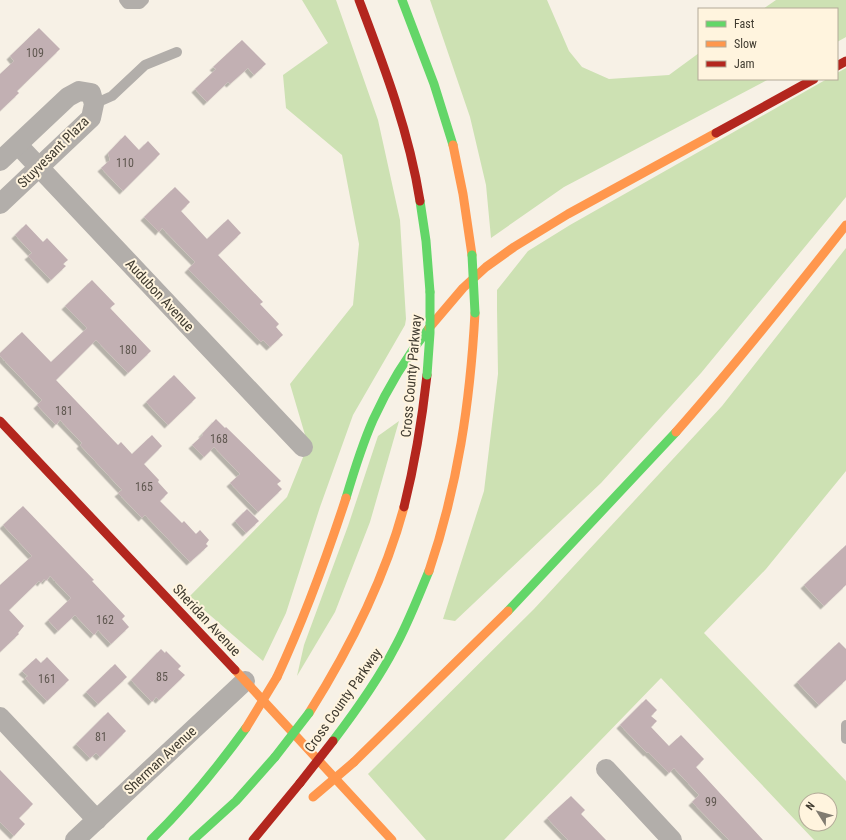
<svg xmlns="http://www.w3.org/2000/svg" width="846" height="840" font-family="'Roboto Condensed',sans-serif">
<defs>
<filter id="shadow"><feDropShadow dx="-3.5" dy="3.5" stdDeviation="0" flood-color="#0004"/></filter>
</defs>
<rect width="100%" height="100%" fill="#f7f1e6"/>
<g fill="#cde1b3" fill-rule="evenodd">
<path d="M302,0H336L378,120L400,220L406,319L405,325L353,415L320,507L286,613L263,661L189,597L287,497L308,445L290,384L353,305L359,244L342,155L286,108L283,75L328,43Z"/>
<path d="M430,0H547L569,51L582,67L609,79L669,75L699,53V79H769L564,187L491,238L486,185L470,117Z"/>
<path d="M776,0H846V37L837,42V9H763Z"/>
<path d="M846,68V197L701,373L601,483L455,621L443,619L484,491L498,374L497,309V290L528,251L570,225L827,79H837V73Z"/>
<path d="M846,248V471L766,569L704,633L846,781V840H814L661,678L504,840H426L368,774L534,609L722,406ZM806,800H830V824H806Z"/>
<path d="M399,421L370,522L335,612L297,676L304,645L348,526L378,436Z"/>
</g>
<g fill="#c2b0b3" filter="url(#shadow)">
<path d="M39,28L60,49L17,91L19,93L0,111V74L14,61L10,56Z"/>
<path d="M242,40L266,64L254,75L248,68L230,84L228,82L207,102L195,89L216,69L213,67Z"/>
<path d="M125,135L139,150L148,141L160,154L123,191L101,168L110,160L108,153Z"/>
<path d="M175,187L190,202L181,211L207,239L228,219L241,233L218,255L263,302L260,304L279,324L276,327L283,335L270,347L263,340L261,342L188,269L195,262L162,228L159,232L144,217Z"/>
<path d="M26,224L43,242L47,238L68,260L63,264L66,266L51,280L28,256L32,253L15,235Z"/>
<path d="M92,280L115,304L110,308L151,351L128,373L96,340L56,380L118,445L121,442L132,454L152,435L162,446L144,464L159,480L158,482L168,493L160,501L182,523L184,521L196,534L200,530L209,540L206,544L208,546L190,562L145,515L142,518L118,493L122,490L80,445L82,443L60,420L56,425L37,405L42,400L0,356V353L22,332L51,362L87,328L65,306Z"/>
<path d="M174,375L196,398L168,425L146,402Z"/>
<path d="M216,419L225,428L226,427L281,481L277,484L282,489L258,512L230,483L240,474L214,447L204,457L192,445L203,435L202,434Z"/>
<path d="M23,506L94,580L92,581L125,616L122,619L129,627L111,644L98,630L94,635L75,615L58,631L48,620L71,598L50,576L46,581L44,579L41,583L39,581L9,610L24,626L18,633L19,634L0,652V585L32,556L3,525Z"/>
<path d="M247,509L259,521L246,533L235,521Z"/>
<path d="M846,545V585L824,606L804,585Z"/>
<path d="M839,642L846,649V680L819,705L797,682Z"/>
<path d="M161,649L165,653L166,651L181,666L178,669L185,675L159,700L156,697L152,702L131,680Z"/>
<path d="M47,657L69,680L47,701L25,678L28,676L22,671L36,658L41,663Z"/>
<path d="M115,664L127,677L98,704L86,692Z"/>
<path d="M646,699L657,710L651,716L657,721L651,727L669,746L681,735L704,759L696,767L763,840H729L692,802L699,795L674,768L669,773L648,752L647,753L620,725Z"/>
<path d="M108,712L126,731L100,757L96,753L90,758L76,744Z"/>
<path d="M0,770L33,804L19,818L25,824L14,836L0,822Z"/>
<path d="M571,796L585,810L581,814L606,840H568L547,818Z"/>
</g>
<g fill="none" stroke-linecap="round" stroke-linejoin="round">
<g stroke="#b2aeaa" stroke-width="10">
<path d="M124,0L127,4H140L144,0"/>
<path d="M94,104L112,96L145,65L177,52"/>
<path d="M846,725V739"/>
</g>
<g stroke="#b2aeaa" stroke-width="20">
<path d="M18,145L303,447"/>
<path d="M0,161L68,97L79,91L91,93L94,104L91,118L0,204"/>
<path d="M0,717L97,820"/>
<path d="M606,769L672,840"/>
<path d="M75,840L245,681"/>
</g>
<g stroke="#63d668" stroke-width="9">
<path d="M402,0L434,84L453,145"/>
<path d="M420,201L426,241L430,292"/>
<path d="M346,498C354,471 362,445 373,420C388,387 407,356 429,328"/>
<path d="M508,611L676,432"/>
<path d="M333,741C355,712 377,682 394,649C408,624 418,597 429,571"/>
<path d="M151,840C186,806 217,768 246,728"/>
<path d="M193,840L236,801L275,757"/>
</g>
<g stroke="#ff974d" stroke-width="9">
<path d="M453,145L463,194L472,255"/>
<path d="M429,328L463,288L486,267L514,247L568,214L716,133"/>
<path d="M676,432C735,365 791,295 846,225"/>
<path d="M429,571C458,485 470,403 475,313"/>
<path d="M235,670L392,840"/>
<path d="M277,677C304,619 326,559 346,498"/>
<path d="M309,713C350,648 384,581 404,507"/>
<path d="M354,762L508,611"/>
</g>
<g stroke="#b3261e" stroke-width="9">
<path d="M359,0C384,66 409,131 420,201"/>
<path d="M837,66L846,61"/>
<path d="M716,133L814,79"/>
<path d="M0,421L235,670"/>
<path d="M404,507C415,463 422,420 427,375"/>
<path d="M253,840L300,783"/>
</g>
<g stroke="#63d668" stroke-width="9">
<path d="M472,255L475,313"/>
<path d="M427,375L430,333V292"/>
<path d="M275,757L309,713"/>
</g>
<g stroke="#ff974d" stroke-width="9">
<path d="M246,728L277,677"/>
<path d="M313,797L354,762"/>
</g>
<path stroke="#b3261e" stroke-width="9" d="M300,783L333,741"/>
</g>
<g text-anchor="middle" stroke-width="4" stroke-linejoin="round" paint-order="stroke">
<g font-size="12" fill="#605851">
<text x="35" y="57">109</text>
<text x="125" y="167">110</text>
<text x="128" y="354">180</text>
<text x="64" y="415">181</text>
<text x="219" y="443">168</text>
<text x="144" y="491">165</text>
<text x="105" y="624">162</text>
<text x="162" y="681">85</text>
<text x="47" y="683">161</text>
<text x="101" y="741">81</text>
<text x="711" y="806">99</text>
</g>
<g font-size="14" fill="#403b30" stroke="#fff4de">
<text transform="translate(53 152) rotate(-45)" y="5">Stuyvesant Plaza</text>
<text transform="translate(160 295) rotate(47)" y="5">Audubon Avenue</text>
<text transform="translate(411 376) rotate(-85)" y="5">Cross County Parkway</text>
<text transform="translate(207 620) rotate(47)" y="5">Sheridan Avenue</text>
<text transform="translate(343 700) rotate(-55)" y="5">Cross County Parkway</text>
<text transform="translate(160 760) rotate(-43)" y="5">Sherman Avenue</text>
</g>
</g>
<rect x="698" y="8" width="140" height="72" fill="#fff4de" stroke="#b3aa98"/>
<rect x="706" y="21" width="20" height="6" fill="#63d668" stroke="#b3aa98"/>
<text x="734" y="28" font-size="12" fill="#403b30">Fast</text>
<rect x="706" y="41" width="20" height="6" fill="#ff974d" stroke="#b3aa98"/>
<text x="734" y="48" font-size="12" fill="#403b30">Slow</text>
<rect x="706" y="61" width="20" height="6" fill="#b3261e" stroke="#b3aa98"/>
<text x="734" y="68" font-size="12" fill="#403b30">Jam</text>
<g transform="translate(818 812) rotate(307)"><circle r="19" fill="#fff4de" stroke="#b3aa98"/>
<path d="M0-3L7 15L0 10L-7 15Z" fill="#807b70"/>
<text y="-6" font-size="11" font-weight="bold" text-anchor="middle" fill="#403b30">N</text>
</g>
</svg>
